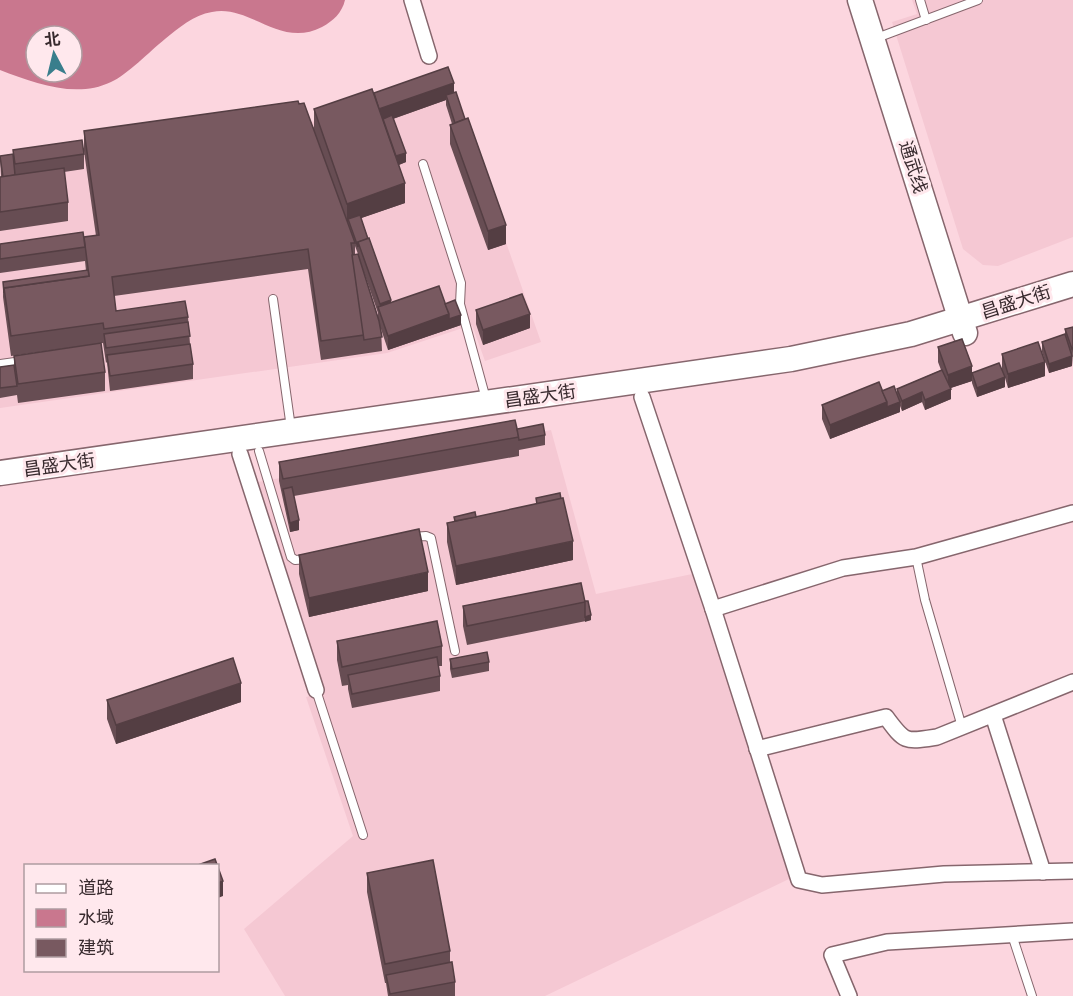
<svg xmlns="http://www.w3.org/2000/svg" width="1073" height="996" font-family="Rubik,'Noto Sans SC',sans-serif">
<rect width="100%" height="100%" fill="#fcd6df"/>
<g fill="#f5c8d3">
<path d="M912,0H1073V237L998,266L983,265L963,249L892,22L917,14Z"/>
<path d="M448,77L541,342L485,361L472,325L387,353L0,408V192L2,191L0,159L307,116L309,123Z"/>
<path d="M551,430L596,594L697,573L791,878L545,996H285L244,929L353,836L306,697L322,693L258,482Z"/>
</g>
<path fill="#c9778e" fill-rule="evenodd" d="M0,0H345C342,13 333,21 322,27C280,49 250,4 212,12C193,15 179,28 165,39C150,51 127,75 111,82C76,99 34,83 0,70ZM36,36H72V72H36Z"/>
<g fill="none" stroke-linecap="round" stroke-linejoin="round">
<defs>
<g id="service">
<path d="M920,0L926,20"/>
<path d="M874,39L978,0"/>
<path d="M423,164L461,283L460,304L486,399"/>
<path d="M273,299L291,428"/>
<path d="M0,364L22,361"/>
<path d="M259,451L291,557L295,560L309,559"/>
<path d="M412,537L426,536L431,538L455,651"/>
<path d="M916,557L925,600L962,727"/>
<path d="M316,690L363,835"/>
<path d="M1012,935L1032,996"/>
</g>
<g id="minor">
<path d="M412,0L429,56"/>
<path d="M642,397L713,609L799,880L822,885L944,874L1073,871"/>
<path d="M240,454L316,690"/>
<path d="M713,609L843,568L916,557L1073,513"/>
<path d="M993,715L1043,872"/>
<path d="M757,749L886,717C905,743 905,742 937,737L1073,682"/>
<path d="M849,996L832,955L887,942L1073,931"/>
</g>
<g id="trunk">
<path d="M860,0L965,333"/>
<path d="M0,473L791,359L911,334L1073,284"/>
</g>
</defs>
<use href="#service" stroke="#86666d" stroke-width="10"/>
<use href="#minor" stroke="#86666d" stroke-width="18"/>
<use href="#trunk" stroke="#86666d" stroke-width="27"/>
<use href="#service" stroke="#fff" stroke-width="8"/>
<use href="#minor" stroke="#fff" stroke-width="15"/>
<use href="#trunk" stroke="#fff" stroke-width="24"/>
</g>
<g fill="#674d53" fill-rule="evenodd">
<path d="M454,92L506,244L488,250L450,144V125L452,124L446,105V100L393,119L406,162L399,165L405,203L361,218L391,303L445,304L461,325L388,350L381,329L382,351L321,360L308,269L114,296L116,311L188,317L190,344L193,364V379L110,391L107,362L106,363L103,343L11,356L3,297V282L86,271L85,261L0,273V244L84,242L96,236L84,151V131L299,104L314,128V109L374,93ZM355,246L358,254L355,255ZM361,264L378,313V317Z"/>
<path d="M13,150L84,154V169L64,172L68,202V221L0,231V177H1L0,156L13,154Z"/>
<path d="M476,310L530,328L483,345L476,324Z"/>
<path d="M1073,327L1072,366L1049,373L1042,352V342L1065,334V329Z"/>
<path d="M938,347L972,381L950,388L951,399L925,410L922,402L902,411L900,406V412L830,439L822,419V405L882,391L897,394V389L941,370L938,362Z"/>
<path d="M1002,354L1045,376L1008,388L1005,378V387L977,397L972,383V373L1002,370Z"/>
<path d="M14,356L105,372V391L18,403L17,395L0,398V367L14,365Z"/>
<path d="M517,429L545,435V445L519,450V456L294,496L299,530L290,532L279,481V462Z"/>
<path d="M536,498L573,560L456,585L447,542V523L454,522V517H476L536,504Z"/>
<path d="M299,555L428,591L309,617L299,574Z"/>
<path d="M585,601L591,620L467,645L463,626V606Z"/>
<path d="M337,641L442,646V666H438L440,676V691L352,708L348,689V685L342,686L337,660Z"/>
<path d="M450,659L489,662V671L452,678L450,669Z"/>
<path d="M107,700L241,702L116,744L107,719Z"/>
<path d="M367,873L450,951V962L455,982V996H388L386,983H385L367,892Z"/>
</g>
<g fill="#543e43">
<path d="M454,83V97L446,95V100L381,123L378,109Z"/>
<path d="M406,153V162L393,167V157Z"/>
<path d="M405,183V203L350,222L348,219V223H347V204Z"/>
<path d="M506,225V244L488,250V231Z"/>
<path d="M391,300V315L380,313V304Z"/>
<path d="M449,314L461,315V325L388,350V336Z"/>
<path d="M530,314V328L483,345V330Z"/>
<path d="M1073,348L1072,366L1049,373V364L1072,356V349Z"/>
<path d="M1045,362V376L1008,388V374Z"/>
<path d="M972,366V381L948,389V375Z"/>
<path d="M1005,377V387L977,397V388Z"/>
<path d="M951,389V399L925,410V400Z"/>
<path d="M922,392V402L902,411V401Z"/>
<path d="M887,402H900V412L830,439V425Z"/>
<path d="M299,520V530L290,532V523Z"/>
<path d="M573,541V560L456,585V566Z"/>
<path d="M428,572V591L309,617V598Z"/>
<path d="M591,615V620L585,622V617Z"/>
<path d="M241,683V702L116,744V725Z"/>
<path d="M223,881V896L218,898V883Z"/>
</g>
<g fill="#785960" stroke="#543e43" stroke-width="1.5">
<path d="M448,67L454,83L379,109L374,93Z"/>
<path d="M372,89L405,183L347,204L314,109Z"/>
<path d="M456,92L465,119L455,123L446,95Z"/>
<path d="M298,101L299,104L304,103L354,240L355,243H351L364,335L321,341L308,249L112,277L116,311L185,301L188,317L104,329L103,323L11,336L4,288L89,276L84,237L99,235L84,131Z"/>
<path d="M392,115L406,153L396,156L383,119Z"/>
<path d="M468,118L506,225L488,231L450,125Z"/>
<path d="M82,140L84,154L15,164L13,150Z"/>
<path d="M13,154L15,175L3,177L0,156Z"/>
<path d="M64,168L68,202L0,212V177Z"/>
<path d="M360,215L368,239L358,242V247L348,219Z"/>
<path d="M83,232L85,247L0,259V244Z"/>
<path d="M369,238L391,300L380,304L358,242Z"/>
<path d="M358,254L379,321L382,337L364,340L352,255Z"/>
<path d="M88,270L89,276L4,288V293L3,282Z"/>
<path d="M439,286L449,314L388,336L378,307Z"/>
<path d="M522,294L530,314L483,330L476,310Z"/>
<path d="M455,300L461,315L449,319V314L445,304Z"/>
<path d="M188,322L190,336L106,348L104,334Z"/>
<path d="M1073,327V348L1072,349L1065,329Z"/>
<path d="M1065,334L1072,356L1049,364L1042,342Z"/>
<path d="M962,339L972,366L948,375L938,347Z"/>
<path d="M1038,342L1045,362L1008,374L1002,354Z"/>
<path d="M101,343L105,372L18,384L14,356Z"/>
<path d="M190,344L193,364L110,376L107,355Z"/>
<path d="M999,363L1005,377L977,388L972,373Z"/>
<path d="M14,365L17,386L0,388V367Z"/>
<path d="M942,370L951,389L925,400L922,392L902,401L897,389Z"/>
<path d="M879,382L887,402L830,425L822,405Z"/>
<path d="M894,386L900,402L887,407V402L882,391Z"/>
<path d="M515,420L519,437L283,479L279,462Z"/>
<path d="M543,424L545,435L519,440L517,429Z"/>
<path d="M292,487L299,520L290,523L283,489Z"/>
<path d="M560,493L561,499L537,504L536,498Z"/>
<path d="M563,498L573,541L456,566L447,523Z"/>
<path d="M475,512L476,517L455,521L454,517Z"/>
<path d="M419,529L428,572L309,598L299,555Z"/>
<path d="M581,583L585,602L467,626L463,606Z"/>
<path d="M585,601H588L591,615L585,617Z"/>
<path d="M437,621L442,646L342,667L337,641Z"/>
<path d="M487,652L489,662L452,669L450,659Z"/>
<path d="M437,657L440,676L352,694L348,675Z"/>
<path d="M233,658L241,683L116,725L107,700Z"/>
<path d="M215,859L223,881L218,883V866H195Z"/>
<path d="M433,860L450,951L385,964L367,873Z"/>
<path d="M452,962L455,982L390,994L386,975Z"/>
</g>
<g text-anchor="middle" stroke-width="6" stroke-linejoin="round" paint-order="stroke">
<g font-size="18" fill="#382a2e" stroke="#ffe8ed">
<text transform="translate(913 167) rotate(73)" y="6">通武线</text>
<text transform="translate(1016 302) rotate(-18)" y="6">昌盛大街</text>
<text transform="translate(540 396) rotate(-8)" y="6">昌盛大街</text>
<text transform="translate(59 465) rotate(-8)" y="6">昌盛大街</text>
</g>
</g>
<rect x="24" y="864" width="195" height="108" fill="#ffe8ed" stroke="#af9ca1" stroke-width="1.5"/>
<rect x="36" y="884" width="30" height="9" fill="#ffffff" stroke="#af9ca1" stroke-width="1.5"/>
<text x="78" y="894" font-size="18" fill="#382a2e">道路</text>
<rect x="36" y="909" width="30" height="18" fill="#c9778e" stroke="#af9ca1" stroke-width="1.5"/>
<text x="78" y="924" font-size="18" fill="#382a2e">水域</text>
<rect x="36" y="939" width="30" height="18" fill="#785960" stroke="#af9ca1" stroke-width="1.5"/>
<text x="78" y="954" font-size="18" fill="#382a2e">建筑</text>
<g transform="translate(54 54) rotate(353)"><circle r="28" fill="#ffe8ed" stroke="#af9ca1" stroke-width="1.5"/>
<path d="M0-4.5L10 22L0 15L-10 22Z" fill="#397e8c"/>
<text y="-9" font-size="16" font-weight="bold" text-anchor="middle" fill="#382a2e">北</text>
</g>
</svg>
